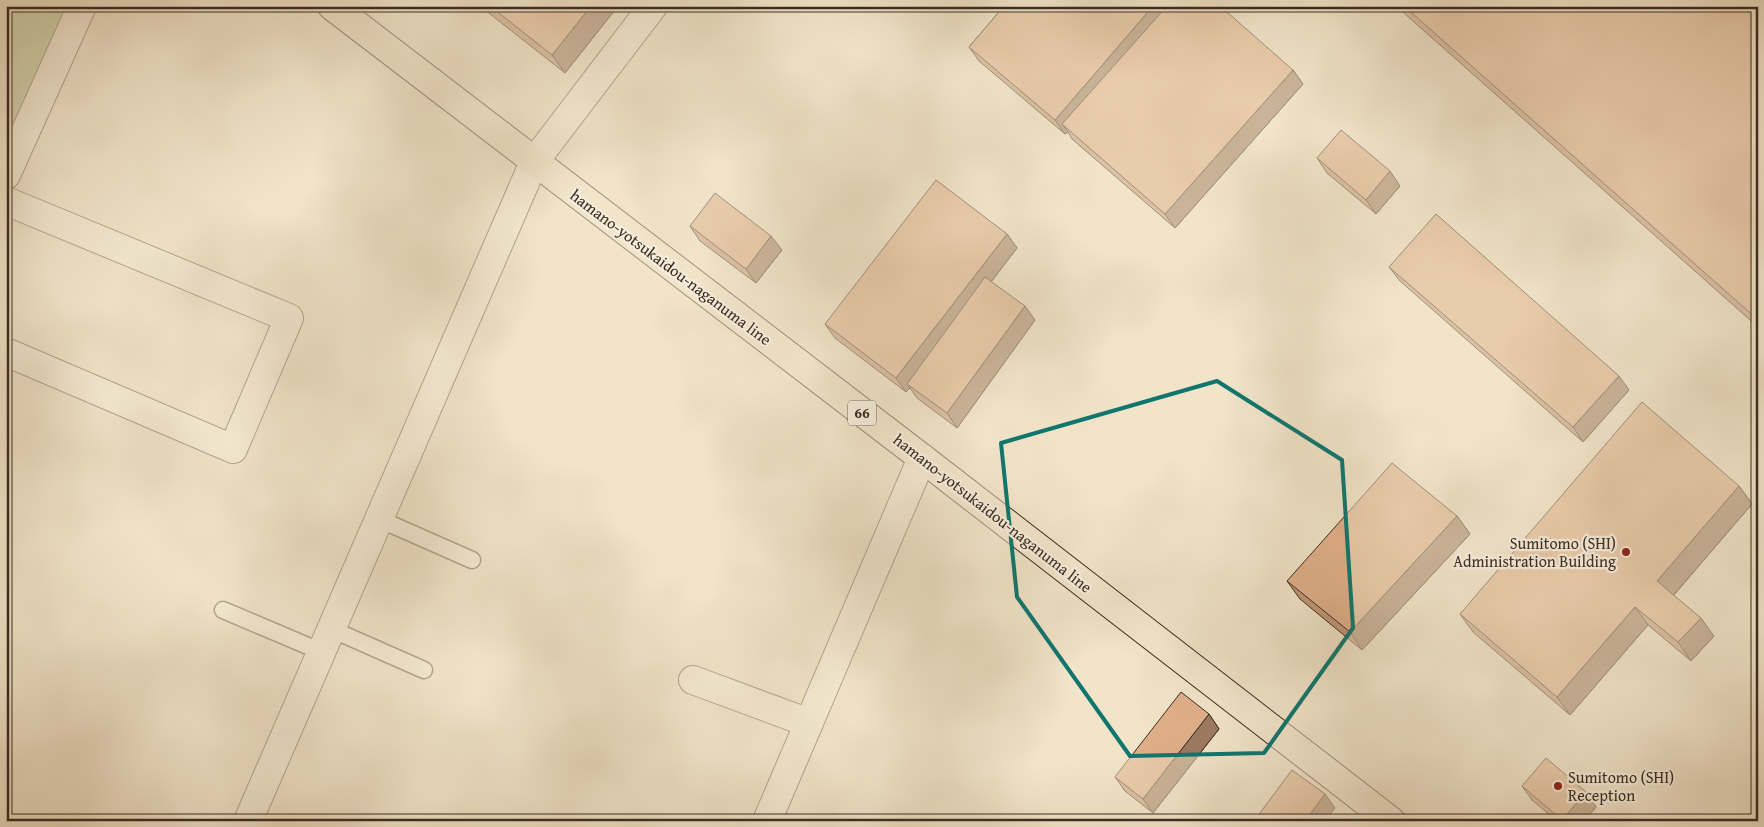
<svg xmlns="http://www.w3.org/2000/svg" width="1764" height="827" font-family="'Gentium Book Plus',serif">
<rect width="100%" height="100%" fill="#f1e4c9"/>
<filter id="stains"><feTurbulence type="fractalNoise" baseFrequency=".004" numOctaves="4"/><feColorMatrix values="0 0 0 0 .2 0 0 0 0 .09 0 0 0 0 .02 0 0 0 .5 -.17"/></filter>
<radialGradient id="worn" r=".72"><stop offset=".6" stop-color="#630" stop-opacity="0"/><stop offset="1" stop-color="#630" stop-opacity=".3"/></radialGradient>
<path fill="#b5c59a" stroke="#78785e" d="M6,6H68L6,142Z"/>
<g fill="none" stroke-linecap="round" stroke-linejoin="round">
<defs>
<g id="service">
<path d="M379,519L472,560"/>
<path d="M223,610L322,652"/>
<path d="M331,629L424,670"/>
</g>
<g id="minor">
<path d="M6,175L82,6"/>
<path d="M6,201L289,318L233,449L6,352"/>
<path d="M693,680L809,723"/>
<path d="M248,821L534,162"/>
<path d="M767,821L922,458"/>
</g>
<path id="tertiary" d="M534,162L653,6"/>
<path id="primary" d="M332,6L922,458L1391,821"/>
</defs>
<use href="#service" stroke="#695a4c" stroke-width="19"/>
<use href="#minor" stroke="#695a4c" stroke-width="30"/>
<use href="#tertiary" stroke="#695a4c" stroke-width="30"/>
<use href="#primary" stroke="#3c2c22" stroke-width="30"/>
<use href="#service" stroke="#f6eddc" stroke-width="16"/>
<use href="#minor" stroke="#f6eddc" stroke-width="28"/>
<use href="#tertiary" stroke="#f6eddc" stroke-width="28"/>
<use href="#primary" stroke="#f1e4c9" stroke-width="28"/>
</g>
<g fill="#c09677" stroke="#3c2c22">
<path d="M480,6H618L565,73Z"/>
<path d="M1004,6H1159L1162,11L1293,70L1303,84L1175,228L1072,139L1068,132L1065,134L979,61L969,47Z"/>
<path d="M1396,6H1758V327Z"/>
<path d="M1317,158L1400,186L1376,214L1327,173Z"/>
<path d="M690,226L782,250L756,283L700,241Z"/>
<path d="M1007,234L1017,248L991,282L1035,320L957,428L917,398L910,388L906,392L835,338L825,324Z"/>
<path d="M1389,267L1629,390L1583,442L1400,281Z"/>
<path d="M1739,486L1752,504L1674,595L1714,636L1691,661L1648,625L1570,715L1473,632L1460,614Z"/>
<path d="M1457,516L1470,534L1362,650L1300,599L1287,581Z"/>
<path d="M1209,714L1219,729L1153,813L1125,791L1115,777Z"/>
<path d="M1522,786L1596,807L1584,821H1557L1532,800Z"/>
</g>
<g fill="#9c7a61" stroke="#3c2c22">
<path d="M591,6H618L565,73L552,55Z"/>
<path d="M1153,6H1159L1166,17L1062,124L1068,132L1065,134L1055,120Z"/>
<path d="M1293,70L1303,84L1175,228L1165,214Z"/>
<path d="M1390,171L1400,186L1376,214L1366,200Z"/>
<path d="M1007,234L1017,248L911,387L907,384L910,388L906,392L896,378Z"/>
<path d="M771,236L782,250L756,283L746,269Z"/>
<path d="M1025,306L1035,320L957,428L947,413Z"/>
<path d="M1619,376L1629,390L1583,442L1573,427Z"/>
<path d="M1739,486L1752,504L1670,599L1657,581Z"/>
<path d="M1457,516L1470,534L1362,650L1350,632Z"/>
<path d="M1635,607L1648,625L1570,715L1557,697Z"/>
<path d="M1701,618L1714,636L1691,661L1678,642Z"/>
<path d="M1209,714L1219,729L1153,813L1143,799Z"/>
<path d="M1586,792L1596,807L1584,821H1563L1562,820Z"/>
<path d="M1325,794L1335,808L1325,821H1305Z"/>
</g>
<g fill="#dfaf8a" stroke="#3c2c22">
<path d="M490,6H591L552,55Z"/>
<path d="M1004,6H1153L1055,120L969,47Z"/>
<path d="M1167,6H1220L1293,70L1165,214L1062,124Z"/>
<path d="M1404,6H1758V320Z"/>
<path d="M1341,130L1390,171L1366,200L1317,158Z"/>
<path d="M936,180L1007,234L896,378L825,324Z"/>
<path d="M715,193L771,236L746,269L690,226Z"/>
<path d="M1436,214L1619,376L1573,427L1389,267Z"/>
<path d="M985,277L1025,306L947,413L907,384Z"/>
<path d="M1642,402L1739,486L1657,581L1701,618L1678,642L1635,607L1557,697L1460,614Z"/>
<path d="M1392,463L1457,516L1350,632L1287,581Z"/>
<path d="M1181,692L1209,714L1143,799L1115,777Z"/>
<path d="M1546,758L1586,792L1562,820L1522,786Z"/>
<path d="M1292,770L1325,794L1305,821H1254Z"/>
</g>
<path d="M0 0H1764V827H0ZM1217,381L1342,460L1353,628L1264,753L1130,756L1017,597L1001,443Z" fill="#f1e4c9" fill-opacity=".55" fill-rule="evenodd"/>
<path fill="none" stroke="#0f766e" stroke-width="4" stroke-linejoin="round" d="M1217,381L1342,460L1353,628L1264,753L1130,756L1017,597L1001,443Z"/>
<g fill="#8f2418" stroke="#f6eddc" stroke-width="2">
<circle cx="1626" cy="552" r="5"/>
<circle cx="1558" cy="786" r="5"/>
</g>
<g text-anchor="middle" stroke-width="4.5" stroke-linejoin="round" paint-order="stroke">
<rect fill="#f6eddc" stroke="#74665a" stroke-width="1" x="848" y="400.5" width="28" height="25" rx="4"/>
<g font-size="15" font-weight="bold" fill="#3c2c22">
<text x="862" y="418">66</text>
</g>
<g font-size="16" fill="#3c2c22" stroke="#f6eddc">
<text transform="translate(671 267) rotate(37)" y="6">hamano-yotsukaidou-naganuma line</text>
<text transform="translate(993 513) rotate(38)" y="6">hamano-yotsukaidou-naganuma line</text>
</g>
<g font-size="16" fill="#3c2c22" stroke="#f6eddc" text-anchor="end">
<text x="1616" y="549">Sumitomo (SHI)<tspan x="1616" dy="18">Administration Building</tspan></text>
<text x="1568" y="783" text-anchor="start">Sumitomo (SHI)<tspan x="1568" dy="18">Reception</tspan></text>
</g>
</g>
<rect width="1764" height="827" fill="none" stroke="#f1e4c9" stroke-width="25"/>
<rect x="8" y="8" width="1749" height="812" fill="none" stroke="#3c2c22" stroke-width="2.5"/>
<rect x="12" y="12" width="1739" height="802" fill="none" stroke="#3c2c22"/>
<rect width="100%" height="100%" filter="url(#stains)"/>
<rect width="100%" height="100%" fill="url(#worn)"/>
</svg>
